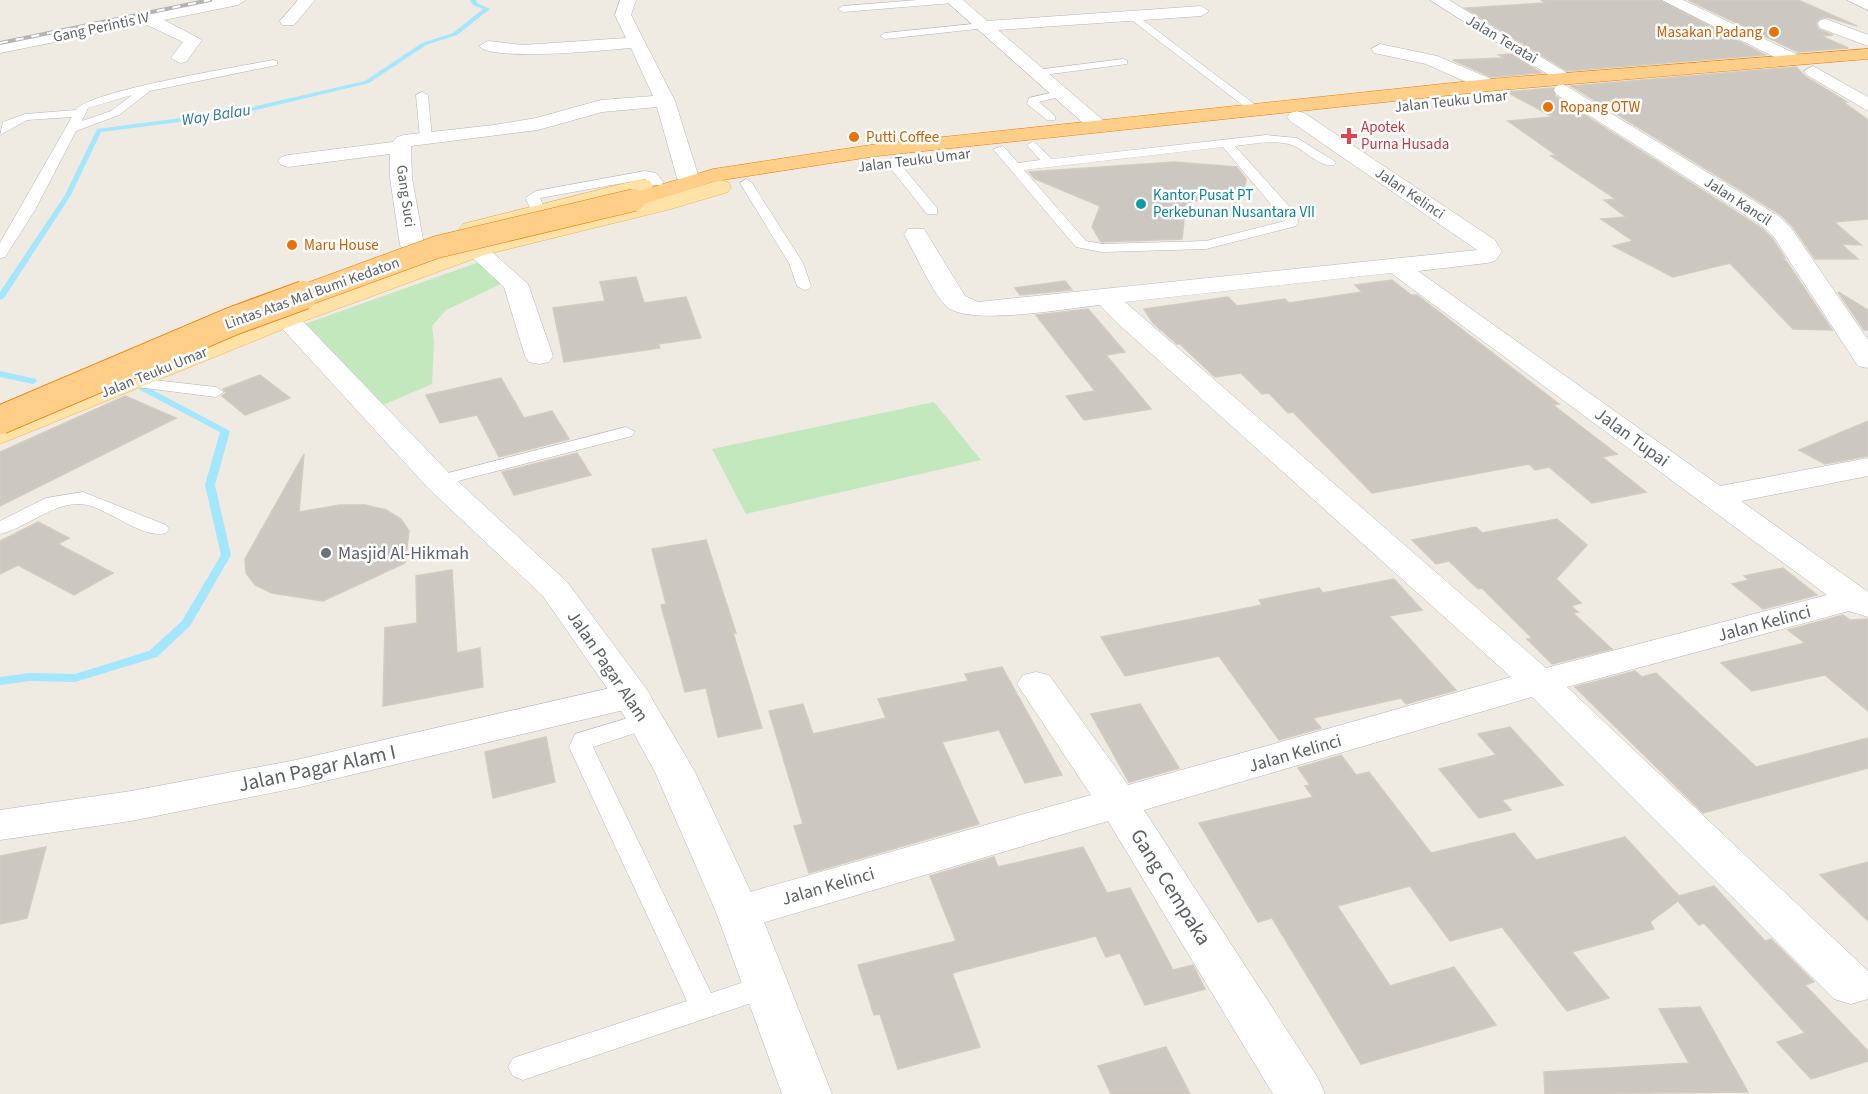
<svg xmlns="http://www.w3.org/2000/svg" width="1868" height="1094" font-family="'Source Sans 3',sans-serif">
<rect width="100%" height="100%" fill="#efeae2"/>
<g fill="#c4e8bd">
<path d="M482,261L503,283L446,310L432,326L434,342L432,384L376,408L299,326Z"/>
<path d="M934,402L981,460L746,514L712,449Z"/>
</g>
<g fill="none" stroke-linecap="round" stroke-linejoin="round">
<g fill="#a2e6ff" fill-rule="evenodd">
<path d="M470,0H476L477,3L490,9L457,35L426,45L369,83L235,115L101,132L71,195L4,298L0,300V292L65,195L97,129L235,111L365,81L422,43L453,33L483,9L473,5Z"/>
<path d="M0,371L36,379L37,381L33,384L0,377Z"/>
<path d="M143,385L230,431L215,485L231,555L190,626L157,657L75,682L30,681L0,685V677L30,673L75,674L149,651L182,621L221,555L205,485L220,432L140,390L139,388Z"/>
</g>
</g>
<g fill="#ccc7c1" stroke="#d4cbc0" stroke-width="1.5">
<path d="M1541,0H1660L1765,55L1567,71L1465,8L1545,3Z"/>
<path d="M1688,0H1798L1857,26L1827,17L1820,18L1816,23L1818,29L1833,35L1821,36L1848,48L1798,52Z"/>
<path d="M1512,54L1541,73L1491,77L1453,60L1504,58L1499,55Z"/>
<path d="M1796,67L1806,77L1847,102H1843L1868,120V219L1834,222L1861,245L1841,244L1858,259H1815L1793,227L1781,215L1571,86Z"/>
<path d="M1553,88L1555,96L1763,229L1772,238L1785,258H1782L1787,262L1832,330L1793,329L1730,263L1673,277L1613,246L1633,241L1601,219L1626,217L1604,200L1616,199L1551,156L1556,155L1508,121L1553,117L1507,92Z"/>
<path d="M1174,162L1237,167L1246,179L1244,191L1186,203L1182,239L1101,242L1092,227L1100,206L1035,179L1029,172Z"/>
<path d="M636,277L644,303L686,297L701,338L658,344L660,348L564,362L553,308L605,301L600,282Z"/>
<path d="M1392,280L1411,295H1417L1559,404L1553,405L1617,454L1602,457L1646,492L1592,503L1549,467L1535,470L1529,464L1372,493L1293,412L1288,413L1269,393L1262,394L1241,373L1215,377L1180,344H1177L1153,323L1144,309L1228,297L1237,306L1285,299L1289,303L1362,292L1355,285Z"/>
<path d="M1065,281L1072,290L1020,295L1015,288Z"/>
<path d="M1838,292L1868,310V330H1864Z"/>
<path d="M1088,309L1125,352L1106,355L1151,409L1084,420L1066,396L1095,391L1036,315Z"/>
<path d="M260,375L290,398L245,415L222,396L226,393L223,389Z"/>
<path d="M501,378L524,418L552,411L569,439L499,457L477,415L440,423L426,395Z"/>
<path d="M125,396L176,418L0,506V452Z"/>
<path d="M1868,421V456L1825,464L1799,450Z"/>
<path d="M577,453L591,475L514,495L502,472Z"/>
<path d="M304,454L299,512L340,505H365L386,510L401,519L409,531L405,563L323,601L272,593L255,585L246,573L245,559Z"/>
<path d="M1557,519L1587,545L1556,579L1581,603L1571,606L1578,612L1573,613L1612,649L1552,664L1527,639L1532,638L1482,588L1478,589L1449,561L1436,564L1412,540L1476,527L1482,533Z"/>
<path d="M38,522L69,538L58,544L113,573L74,595L18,565L0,574V541Z"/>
<path d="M706,540L736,633H733L762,728L718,737L706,688L685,692L661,605L666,604L652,549Z"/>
<path d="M1783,568L1817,595L1763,609L1732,584L1749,580L1744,576Z"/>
<path d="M452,570L457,653L480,648L483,687L383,706L385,628L417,623L416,576Z"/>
<path d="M1394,579L1422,610L1389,616L1456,690L1406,704L1401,698L1313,718L1321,728L1279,740L1219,656L1125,676L1101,637L1262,605L1259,600L1319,588L1323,593Z"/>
<path d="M1843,615L1850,620L1868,619V711L1825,675L1752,691L1721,663L1805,643L1788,630Z"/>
<path d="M1002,667L1062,775L1025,783L999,730L942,742L979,824L809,873L794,826L803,824L769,711L803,704L813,734L886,718L878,699L968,681L965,674Z"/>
<path d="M1635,671L1642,677L1656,673L1756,767L1868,738V768L1703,813L1575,687Z"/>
<path d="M1140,704L1179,768L1129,782L1091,714Z"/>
<path d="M1510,727L1563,785L1502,800L1511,810L1479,818L1439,769L1496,755L1478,734Z"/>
<path d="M546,737L555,782L493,798L485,752Z"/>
<path d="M1341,755L1356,775L1369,772L1431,853L1514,833L1536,860L1625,837L1679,896L1714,886L1765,941L1771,939L1814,982L1805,985L1868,1051V1061L1811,1079L1777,1042L1805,1033L1704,923L1699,925L1678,901L1650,922L1654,929L1572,952L1609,998L1567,1011L1502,927L1450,941L1410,886L1337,906L1390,986L1454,967L1496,1025L1361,1064L1272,918L1258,922L1199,823L1313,797L1305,786L1310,785L1298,768Z"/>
<path d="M46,847L27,918L0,924V856Z"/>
<path d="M1083,847L1107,893L1130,888L1173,970L1193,965L1205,989L1145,1005L1120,953L1106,957L1096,936L952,973L980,1047L898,1069L880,1014L874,1015L858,965L956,941L930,876L994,857L998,867Z"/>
<path d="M1868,862V921L1820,875Z"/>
<path d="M1700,1007L1748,1092L1545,1094L1544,1072L1689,1063L1659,1009Z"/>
<path d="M1166,1047L1190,1094H1111L1098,1066Z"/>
</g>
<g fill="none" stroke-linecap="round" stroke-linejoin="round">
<defs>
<g id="lane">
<path d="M918,0H958L953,3L843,12L838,9L843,6Z"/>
<path d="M1129,14H1135L1257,106V110H1249L1129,18Z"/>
<path d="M983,23L988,26L986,28L885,39L880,36L885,33Z"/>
<path d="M1123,59L1127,60V64L1036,76L1031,73L1036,70Z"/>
<path d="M273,60L277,61V65L150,91L119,115L76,131L35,210L5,257L0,258V243L72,117L27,120L0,135L3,122L25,114L76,110C87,91 243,66 273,60ZM132,95L111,111L82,121L88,108Z"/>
<path d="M1063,90L1069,93L1067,95L1039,102L1055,116V120H1047L1027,104L1029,98Z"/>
<path d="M422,92L428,95L432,138L426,142L420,138L416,95Z"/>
<path d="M1266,135L1297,138L1336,162L1334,165C1320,168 1305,150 1292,145C1275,139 1252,144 1235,146L1297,215L1298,223L1296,226L1206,249L1102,252L1076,247L993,149L1003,146L1018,163L1040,160L1027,145L1033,141L1052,159ZM1223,147L1285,221L1206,241L1102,244L1086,241L1024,170Z"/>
<path d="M892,158L896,159L937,208V214H927L888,165L886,162Z"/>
<path d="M645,171L656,173L663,182L662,185H652L645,179L540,198L545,210L538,214L533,213L525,198L536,191Z"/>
<path d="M746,179L752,183L803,263L811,286L809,289L804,290L797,286L789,263L740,183Z"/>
<path d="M127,377L216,387L224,392L216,397L121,385L119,382Z"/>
<path d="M626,427L635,432L632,436L439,486L430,481L433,477Z"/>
<path d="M83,492L166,525L169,529L166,533C139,540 104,503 78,504C49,505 28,527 0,534V521L46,498Z"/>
<path d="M645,713L653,715L656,721L653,727L593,747L711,993L765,975L775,979L779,987L775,995L523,1080L513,1076L508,1067L513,1058L687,1001L569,747L575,734Z"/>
</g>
<g id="street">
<path d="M214,0H246L238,5L164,20L202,40L186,62L180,63L171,58L183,42L145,24L0,53V43Z"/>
<path d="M298,0H315L294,25H282L280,21Z"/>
<path d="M620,0H636L631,15L675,101L699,178L696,183H680L677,178L657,107L602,112L538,130L411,146L412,178L424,245L420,250H404L400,245L390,178V154L288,167L281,165L278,161L281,157L288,155L393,142L397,137L404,135L494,125L536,118L601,100L653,96L631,48C607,50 491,62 479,46L488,41L523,45L626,38L615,15Z"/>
<path d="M945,0H963L987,21L1201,6L1209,11L1201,16L998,30L1104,121L1107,125L1104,129H1090Z"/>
<path d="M1430,0H1449L1575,78L1572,82H1560Z"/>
<path d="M1847,0H1868V10Z"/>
<path d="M1826,19L1868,35V46L1820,28L1818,24L1820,20Z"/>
<path d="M1380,44L1437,56L1496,81L1498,85L1496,89H1482L1426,64L1374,53L1371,49Z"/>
<path d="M1813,66L1868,97V111L1807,75L1804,71Z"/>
<path d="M1563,84L1780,217L1791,228L1868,340V368L1858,366L1774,237L1764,227L1556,94L1554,90L1556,86Z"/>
<path d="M1297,111L1304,113L1495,240L1502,252L1495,261L1487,263L1418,271L1720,486L1868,458V476L1741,501L1868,592V617L1849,611L1567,687L1868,971V999L1851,1004L1834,999L1532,697L1144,810L1318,1078L1325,1094H1273L1108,821L738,930L722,924L716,912L722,900L1091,795L1017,684L1023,675L1036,672L1049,675L1128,785L1511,677L1115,321L1100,305C1069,308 967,327 946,306C932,292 915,253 904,234L908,229H924L965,296L978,302L1477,250L1290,121L1287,117L1290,113ZM1391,273L1827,595L1546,668L1125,302Z"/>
<path d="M476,243L484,245L528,284L553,356L549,362L539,364L529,362L525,356L504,287L464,250L468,245Z"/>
<path d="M632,683L645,687L651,696L645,705L296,788L131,821L0,840V810L131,791L296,760Z"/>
</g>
<g id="secondary">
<path d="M1662,0H1683L1800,56L1803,60L1794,65L1788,64Z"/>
<path d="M287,311L296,314L450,474L567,582L645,687L695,772L760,912L832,1094H782L716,912L655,772L616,701L543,596L428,488L278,324L274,319L278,314Z"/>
</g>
<g id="primary">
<path d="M642,179L650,181L653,186L650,191L471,236L463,234L459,229L463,224Z"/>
<path d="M720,180L728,182L731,187L728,192L671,209L484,255L296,324L0,444V425L278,314L468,245L656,199Z"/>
</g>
<path id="highway" d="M1868,49V59L1489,91L877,156L716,181L634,207L626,205L623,200L626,195L713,169L877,144L1489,79Z"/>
</defs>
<use href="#lane" stroke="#b3b7bb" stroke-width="1"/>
<use href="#street" stroke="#b3b7bb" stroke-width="1"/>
<use href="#secondary" stroke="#b4b9be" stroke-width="1"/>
<use href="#primary" stroke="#fbaf4f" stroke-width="1"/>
<use href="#highway" stroke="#f17e00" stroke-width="1"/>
<use href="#lane" fill="#fff" fill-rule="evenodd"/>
<use href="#street" fill="#fff" fill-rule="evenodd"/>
<use href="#secondary" fill="#fff" fill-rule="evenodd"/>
<use href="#primary" fill="#ffe2a7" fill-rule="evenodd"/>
<use href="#highway" fill="#ffce89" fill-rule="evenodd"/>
<defs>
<path id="rail" d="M0,43L210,0"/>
</defs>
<use href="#rail" stroke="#b2b3b4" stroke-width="4"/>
<use href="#rail" stroke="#fff" stroke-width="2" stroke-dasharray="8" stroke-linecap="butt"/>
<defs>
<path id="highway-bridge-far1" d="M300,297L437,247L634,200"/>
<path id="highway-bridge" d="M0,420L233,321L304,295"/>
</defs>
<use href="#highway-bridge-far1" stroke="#f17e00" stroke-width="23" stroke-linecap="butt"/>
<use href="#highway-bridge" stroke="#f17e00" stroke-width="30" stroke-linecap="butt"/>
<use href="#highway-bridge-far1" stroke="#ffce89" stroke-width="22"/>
<use href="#highway-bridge" stroke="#ffce89" stroke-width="28"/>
</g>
<g fill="#e8710a" stroke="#fff" stroke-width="2">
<circle cx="1774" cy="32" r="6"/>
<circle cx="1548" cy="107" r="6"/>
<circle cx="854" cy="137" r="6"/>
<circle cx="292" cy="245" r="6"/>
</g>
<path fill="#e0444e" stroke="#fff" stroke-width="2" d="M1346 127h6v6h6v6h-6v6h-6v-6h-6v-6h6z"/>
<circle fill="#0f9aa8" stroke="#fff" stroke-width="2" cx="1141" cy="204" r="6"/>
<circle fill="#6b7280" stroke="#fff" stroke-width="2" cx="326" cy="553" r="6"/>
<g text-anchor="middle" stroke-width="5" stroke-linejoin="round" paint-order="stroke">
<g font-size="15" fill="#5b6164" stroke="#fff">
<text transform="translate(101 27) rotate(-12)" y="5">Gang Perintis IV</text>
<text transform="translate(1502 39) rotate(31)" y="5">Jalan Teratai</text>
<text transform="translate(1451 101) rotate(-6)" y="5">Jalan Teuku Umar</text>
<text transform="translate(914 160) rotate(-7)" y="5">Jalan Teuku Umar</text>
<text transform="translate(1410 193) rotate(34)" y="5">Jalan Kelinci</text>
<text transform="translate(406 196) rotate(82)" y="5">Gang Suci</text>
<text transform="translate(1738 201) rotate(33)" y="5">Jalan Kancil</text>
<text transform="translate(312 293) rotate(-20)" y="5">Lintas Atas Mal Bumi Kedaton</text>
<text transform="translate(154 372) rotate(-22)" y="5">Jalan Teuku Umar</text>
</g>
<g font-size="15" fill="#c56008" stroke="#fff" text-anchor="start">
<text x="1762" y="37" text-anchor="end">Masakan Padang</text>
<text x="1560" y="112">Ropang OTW</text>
<text x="866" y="142">Putti Coffee</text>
<text x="304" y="250">Maru House</text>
</g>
<g font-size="15" fill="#be3a42" stroke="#fff" text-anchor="start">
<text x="1361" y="132">Apotek<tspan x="1361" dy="17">Purna Husada</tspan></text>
</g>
<g font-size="15" fill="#0d838f" stroke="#fff" text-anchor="start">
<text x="1153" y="200">Kantor Pusat PT<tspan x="1153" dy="17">Perkebunan Nusantara VII</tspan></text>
</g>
<g font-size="16" font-style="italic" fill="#31779c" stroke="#fff">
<text transform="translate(216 114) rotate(-9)" y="6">Way Balau</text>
</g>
<g font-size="18" fill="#5b6164" stroke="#fff">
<text transform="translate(1632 437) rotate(36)" y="6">Jalan Tupai</text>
<text transform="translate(1764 623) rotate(-15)" y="6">Jalan Kelinci</text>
<text transform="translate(608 666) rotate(56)" y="6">Jalan Pagar Alam</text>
<text transform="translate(1295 753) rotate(-16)" y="6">Jalan Kelinci</text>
<text transform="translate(828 886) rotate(-16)" y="6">Jalan Kelinci</text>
</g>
<g font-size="18" fill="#5b616d" stroke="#fff" text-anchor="start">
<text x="338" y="559">Masjid Al-Hikmah</text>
</g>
<g font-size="21" fill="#5b6164" stroke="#fff">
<text transform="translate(317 768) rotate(-12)" y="7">Jalan Pagar Alam I</text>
<text transform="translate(1171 887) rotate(58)" y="7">Gang Cempaka</text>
</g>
</g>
</svg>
